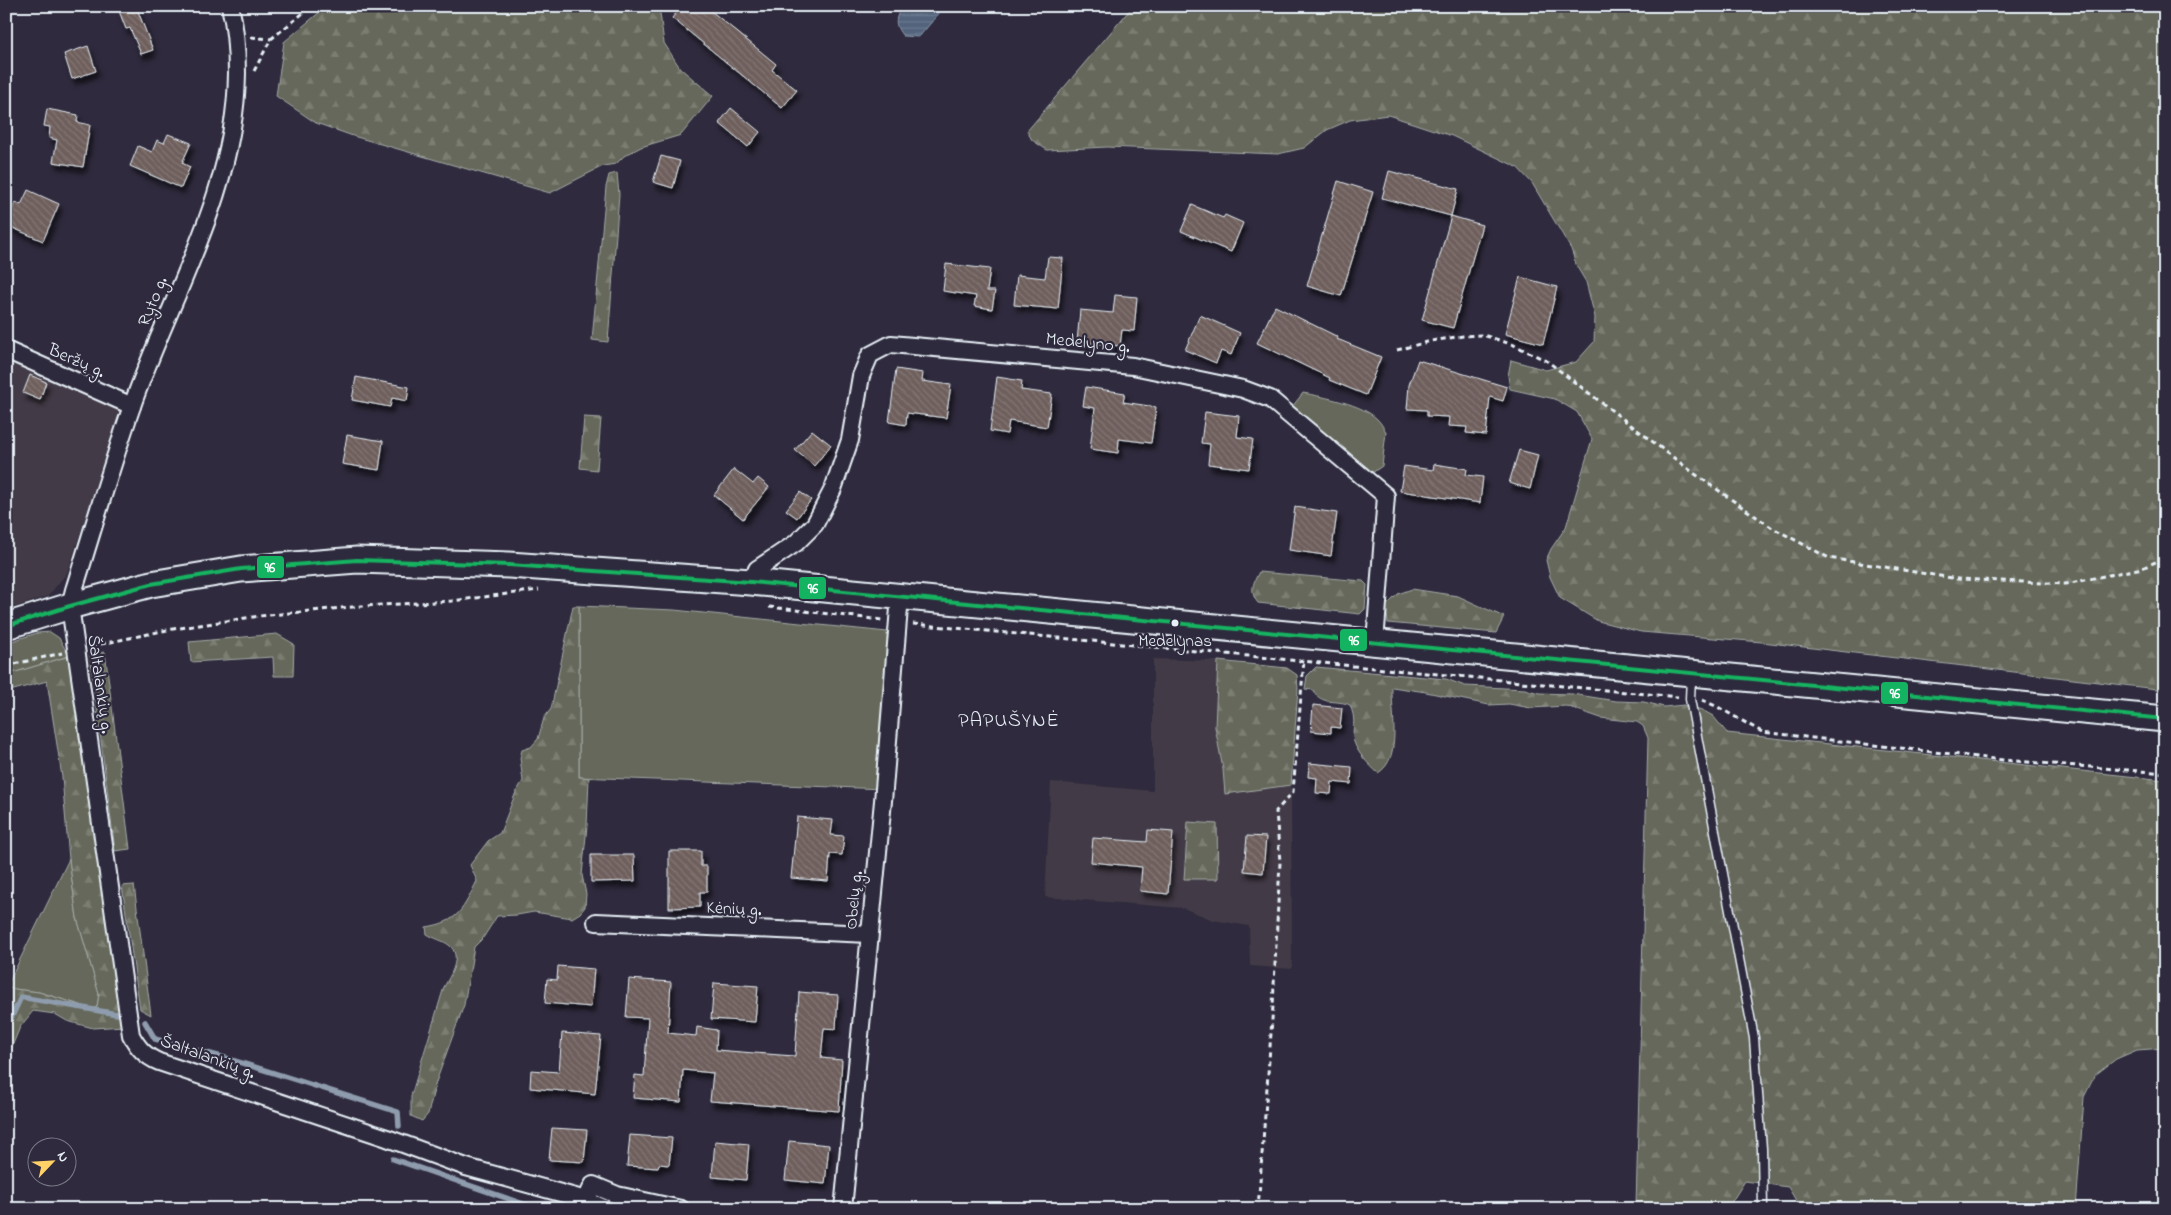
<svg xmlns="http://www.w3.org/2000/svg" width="2171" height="1215" font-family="'Indie Flower',sans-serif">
<defs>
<pattern id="forest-firs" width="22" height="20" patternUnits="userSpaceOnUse" patternTransform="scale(1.25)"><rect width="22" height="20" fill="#65685a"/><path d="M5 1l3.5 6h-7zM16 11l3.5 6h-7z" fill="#7b7e72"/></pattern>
<pattern id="water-rules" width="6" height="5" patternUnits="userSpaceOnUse" patternTransform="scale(1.25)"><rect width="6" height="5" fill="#52637c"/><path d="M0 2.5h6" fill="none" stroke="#6b7a8f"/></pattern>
<pattern id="building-back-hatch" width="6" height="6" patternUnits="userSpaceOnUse" patternTransform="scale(1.25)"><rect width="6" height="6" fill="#6e5f5c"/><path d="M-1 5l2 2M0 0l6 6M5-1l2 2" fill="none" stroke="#837674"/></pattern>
<filter id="shadow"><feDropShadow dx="3" dy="5.5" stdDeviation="2.5" flood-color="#0009"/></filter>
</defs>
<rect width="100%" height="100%" fill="#2f2a3d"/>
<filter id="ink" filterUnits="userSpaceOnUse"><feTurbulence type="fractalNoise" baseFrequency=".02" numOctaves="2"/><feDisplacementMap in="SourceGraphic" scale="10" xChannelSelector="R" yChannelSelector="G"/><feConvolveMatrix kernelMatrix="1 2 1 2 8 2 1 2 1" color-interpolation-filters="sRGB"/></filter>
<g filter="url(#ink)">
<g fill="#423a46">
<path d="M6,350L124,402L67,573L48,596L6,610Z"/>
<path d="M1153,659L1218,661L1215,727L1223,769L1225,793L1291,785L1292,969L1250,966L1249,926L1213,920L1183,908L1045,897L1051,782L1153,791Z"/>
</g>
<g fill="#65685a" stroke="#a6aca9">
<path d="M1303,393C1324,397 1362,404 1377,419C1381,423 1384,428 1386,432L1382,466L1372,473L1292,407Z"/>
<path d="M579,606L674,610L897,633L884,789L579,777Z"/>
<path d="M50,632L59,638L69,656L6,675V643L37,633Z"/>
<path d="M69,859L77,918L99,994L97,1007L93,1009L39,992L6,988Z"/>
</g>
<g fill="url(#forest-firs)" stroke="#a6aca9">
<path d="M327,6H659L664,43L680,68L713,96L681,135L641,147L624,156L616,164L603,166L550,193L353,136L316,123L276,96L284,42Z"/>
<path d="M1133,6H2165V690L1762,642L1641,632L1598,621L1560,598L1550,577L1546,560L1551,549L1566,527L1592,439L1577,412L1555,399L1510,389L1508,376L1511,360L1546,370L1576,362L1594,342L1595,317L1586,282L1577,267L1571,249L1532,183L1517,167L1452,136L1388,115L1350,120L1327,130L1304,148L1278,154L1107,147L1047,150L1032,140L1027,131Z"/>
<path d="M617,173L619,194L608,342L592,340L606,187L609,175Z"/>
<path d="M584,417L601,418L597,470L580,468Z"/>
<path d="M1259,572L1363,581L1367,585L1365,609L1360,614L1258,603C1249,592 1253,583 1259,572Z"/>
<path d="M1412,589L1458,596L1504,617L1496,633L1388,623L1386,606L1398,594Z"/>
<path d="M573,606H579V777L589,778L587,826L582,875L586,894L585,907L580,913L572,918L534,912L517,915L497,916L483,938L474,947L464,1005L436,1082L428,1114L422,1121L411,1116V1096L444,987C450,976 463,956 449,945C444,941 433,938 427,934L426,927C459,922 463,909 477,881L470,865L488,841L500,833L516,792L523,781L520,758L522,750L531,747L538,739L544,718L551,709Z"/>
<path d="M277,634L294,644L293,676H274L273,657L191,662L189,642Z"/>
<path d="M105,652L130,849L115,851L90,654Z"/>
<path d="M69,656L124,1026L93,1028L67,1021L55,1014L33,1011L20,1027L6,1061V988L39,992L93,1009L97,1007L99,994L77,918L69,859L62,777L47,681L6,692V675Z"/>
<path d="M1218,661L1287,668L1297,675L1298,689L1291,785L1225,794L1223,769L1215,727Z"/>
<path d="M1316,667L1446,679L1465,686L1525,689L1539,693L1572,694L1616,701L1644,702L1664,707L1684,705L1702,710L1713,716L1727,733L2165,780V1048L2137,1050L2116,1059L2095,1075L2084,1097L2076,1209H1801L1788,1187L1745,1181L1727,1209H1639L1636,1206L1648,738L1643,726L1637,722L1601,718L1566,706L1531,708L1509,704L1489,705L1426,692L1392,687C1391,712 1403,758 1378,773C1369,765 1354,750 1353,737C1353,723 1356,720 1350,705C1337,699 1321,706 1313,690L1305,689L1307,676Z"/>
<path d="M1188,822L1217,824L1218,879H1184Z"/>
<path d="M134,885L151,1015L140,1009L122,886Z"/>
</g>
<path fill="url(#water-rules)" stroke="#8e9cae" d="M903,6H945L919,37L903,36C894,25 894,18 903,6Z"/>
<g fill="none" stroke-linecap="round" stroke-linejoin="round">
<g stroke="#8e9cae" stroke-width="5.5">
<path d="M6,10L19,6"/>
<path d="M145,1022L155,1039L229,1059L398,1112L399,1126"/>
<path d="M6,1029L21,997L117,1014"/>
<path d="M393,1159L538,1209"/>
</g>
</g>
<g fill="url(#building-back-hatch)" stroke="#e8f1f8" filter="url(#shadow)">
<path d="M121,6H136L153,50L141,54L130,28L126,29L119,11L123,10Z"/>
<path d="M682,6H705L776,64L772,70L797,90L782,108L672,18Z"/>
<path d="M88,46L96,71L72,79L64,54Z"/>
<path d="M731,108L760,132L748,147L719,123Z"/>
<path d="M47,109L78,115L77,122L90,125L83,167L53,162L57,140L49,138L50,127L44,126Z"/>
<path d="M168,134L191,143L182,163L190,167L181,188L130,166L138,146L152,152L157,140L164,143Z"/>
<path d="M661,156L680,161L673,188L653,182Z"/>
<path d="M1389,171L1458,189L1451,216L1382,198Z"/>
<path d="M1338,181L1373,192L1341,296L1307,286Z"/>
<path d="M28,190L59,204L43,241L6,225L15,202L21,205Z"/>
<path d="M1192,205L1223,218L1225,215L1243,223L1231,252L1181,231Z"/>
<path d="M1451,216L1482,225L1453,328L1422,320Z"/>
<path d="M1048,257L1063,258L1058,309L1014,305L1017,275L1045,278Z"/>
<path d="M946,264L990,269L987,291H995L992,309L974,306L976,296L943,291Z"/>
<path d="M1520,277L1557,287L1543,344L1505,334Z"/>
<path d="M1115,295L1137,297L1134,331L1122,330L1120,346L1077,342L1080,310L1113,313Z"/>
<path d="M1275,306L1338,337L1337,339L1381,357L1366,395L1329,380L1330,378L1257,343Z"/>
<path d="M1200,315L1240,333L1231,355L1221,351L1216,363L1185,350Z"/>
<path d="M1418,360L1507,387L1503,401L1490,397L1486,435L1466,433L1467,427L1448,426L1449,417L1427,416V410L1407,409L1409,385Z"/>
<path d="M896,369L923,373L922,381L951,385L946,418L907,413L906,425L889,422Z"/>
<path d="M30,375L46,382L40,400L23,393Z"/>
<path d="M356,377L409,387L407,401L392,398L390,407L352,400Z"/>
<path d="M997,377L1022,381L1021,390L1052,394L1047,427L1009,421L1007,434L990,431Z"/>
<path d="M1086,387L1125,393L1123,402L1156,407L1151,443L1119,439L1118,453L1090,449L1095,408L1083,406Z"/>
<path d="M1205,412L1239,416L1237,437L1253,439L1249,469L1208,464L1210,444L1201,443Z"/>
<path d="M812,430L831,445L814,466L795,450Z"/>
<path d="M347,435L383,441L379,470L342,464Z"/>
<path d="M1519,450L1538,455L1530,489L1509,483Z"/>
<path d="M1434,464L1467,469L1466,475L1483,477L1480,503L1400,491L1404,466L1433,470Z"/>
<path d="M734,469L753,484L758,478L769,487L743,519L714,495Z"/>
<path d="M800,492L811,500L797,518L786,510Z"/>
<path d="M1295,507L1337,513L1331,556L1289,550Z"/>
<path d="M1313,705L1342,708L1340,728L1331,727V733L1311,731Z"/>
<path d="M1309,763L1352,767L1351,784L1332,782L1331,794L1316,793L1317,778L1308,777Z"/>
<path d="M797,817L833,820L831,835L844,836L842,855L830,854L828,881L791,878Z"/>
<path d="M1148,830L1173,832L1168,894L1140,891L1142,867L1091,862L1093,838L1147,842Z"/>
<path d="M1247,836L1266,837L1263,873L1244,871Z"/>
<path d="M669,851H701V866H707V892H700V907L669,908Z"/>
<path d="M591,855H634L635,881L591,882Z"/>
<path d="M558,966L594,969L591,1007L545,1003L547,979L557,980Z"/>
<path d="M629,979L671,982L668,1033L696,1036L697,1027L717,1030L716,1050L780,1055L795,1056L799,992L838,995L836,1029L824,1028L821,1058L842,1060L839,1111L710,1101L713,1073L683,1070L681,1102L633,1098L635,1075L644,1076L648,1018L626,1017Z"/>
<path d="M714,983L758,986L755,1022L711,1019Z"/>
<path d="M562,1033L601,1036L595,1094L530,1088L531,1070L559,1072Z"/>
<path d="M552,1128L587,1130L584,1162L549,1160Z"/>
<path d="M630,1135L672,1138L669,1165L659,1164L658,1168L627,1166Z"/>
<path d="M715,1141L749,1144L746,1180L712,1177Z"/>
<path d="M789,1141L829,1145L825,1184L785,1180Z"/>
</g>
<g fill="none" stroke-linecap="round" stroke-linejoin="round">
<defs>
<path id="lane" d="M1691,677L1690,699L1754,1038L1762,1149L1763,1209"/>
<g id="street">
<path d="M230,6C236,30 237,49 237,73C236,192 170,297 132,406C111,467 93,529 74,590L70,606L131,1035C138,1048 145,1056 159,1062L387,1138L466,1167L586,1200L606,1209"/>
<path d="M6,350L132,406"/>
<path d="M751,582L757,569L796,543L815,524L833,489L850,440L861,376L870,355L891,344L1133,366L1243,389L1270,399L1386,496L1375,643"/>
<path d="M596,922L869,934"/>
<path d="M586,1200L593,1185L617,1195L681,1209"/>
<path d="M843,1209L883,801L900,596"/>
</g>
<path id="primary" d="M6,626L70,606L151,584L241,569L357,560L509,565L751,582L2165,719"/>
</defs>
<use href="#lane" stroke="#e8f1f8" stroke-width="11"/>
<use href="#street" stroke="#e8f1f8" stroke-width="20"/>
<use href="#primary" stroke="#e8f1f8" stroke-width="29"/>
<g stroke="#e8f1f8" stroke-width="3" stroke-dasharray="5 4" stroke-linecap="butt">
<path d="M251,37L271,39"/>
<path d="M254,71L271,39L312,6"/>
<path d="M1397,350L1431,341L1463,336L1483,335L1514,345L1547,361L1695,474L1771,527L1829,558L1958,579L2066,584L2142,568L2165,558"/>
<path d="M769,607L882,620"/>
<path d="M913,624L1678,697"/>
<path d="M92,646L167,630L259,616L362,606L452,601L539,590"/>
<path d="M6,666L62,653"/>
<path d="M1702,700L1716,706L1762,732L2003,760L2165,773"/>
<path d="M1258,1209L1273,1006L1280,862L1276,811L1293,792L1304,660"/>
</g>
<use href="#lane" stroke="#2f2a3d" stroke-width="8"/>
<use href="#street" stroke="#2f2a3d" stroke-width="16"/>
<use href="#primary" stroke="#2f2a3d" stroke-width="25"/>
<defs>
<path id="bus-1" d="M6,626L70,606L151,584L241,569L357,560L509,565L751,582L2165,719"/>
</defs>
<use href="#bus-1" stroke="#2f2a3d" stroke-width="8"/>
<use href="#bus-1" stroke="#13b361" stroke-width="4"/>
</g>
</g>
<circle fill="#e8f1f8" stroke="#2f2a3d" stroke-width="2" cx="1175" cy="623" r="4.5"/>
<g text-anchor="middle" stroke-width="4.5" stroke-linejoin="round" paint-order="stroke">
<g font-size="17" fill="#e8f1f8" stroke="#2f2a3d">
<text x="1175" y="646">Medelynas</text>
</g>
<g font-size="18" fill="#e8f1f8" stroke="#2f2a3d">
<text transform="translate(152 301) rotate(-68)" y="6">Ryto g.</text>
<text transform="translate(1088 342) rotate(6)" y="6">Medelyno g.</text>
<text transform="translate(77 360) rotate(24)" y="6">Beržų g.</text>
<text transform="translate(101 684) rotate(82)" y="6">Šaltalankių g.</text>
<text transform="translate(853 900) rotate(-84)" y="6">Obelų g.</text>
<text transform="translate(734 908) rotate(3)" y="6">Kėnių g.</text>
<text transform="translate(208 1056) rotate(20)" y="6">Šaltalankių g.</text>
</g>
<g font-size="20" letter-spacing="1" fill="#e8f1f8" stroke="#2f2a3d">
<text x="1009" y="726">PAPUŠYNĖ</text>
</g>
</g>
<g stroke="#2f2a3d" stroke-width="2">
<rect x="256" y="555" width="29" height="24" rx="5" fill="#13b361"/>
<rect x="798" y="576" width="29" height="24" rx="5" fill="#13b361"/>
<rect x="1339" y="628" width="29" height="24" rx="5" fill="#13b361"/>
<rect x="1880" y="681" width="29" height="24" rx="5" fill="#13b361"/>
</g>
<g font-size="14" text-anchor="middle" font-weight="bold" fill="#fff">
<text x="270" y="572">96</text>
<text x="813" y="593">96</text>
<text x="1354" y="645">96</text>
<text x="1895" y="698">96</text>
</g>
<rect width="2171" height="1215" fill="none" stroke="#2f2a3d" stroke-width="25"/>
<rect x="12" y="12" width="2146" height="1190" fill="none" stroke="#e8f1f8" stroke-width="2" filter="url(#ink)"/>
<g transform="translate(52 1162) rotate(65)"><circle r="24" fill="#2f2a3d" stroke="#797a88"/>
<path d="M0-4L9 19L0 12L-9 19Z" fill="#ffd166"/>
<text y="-8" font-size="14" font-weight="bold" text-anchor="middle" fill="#e8f1f8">N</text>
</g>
</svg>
